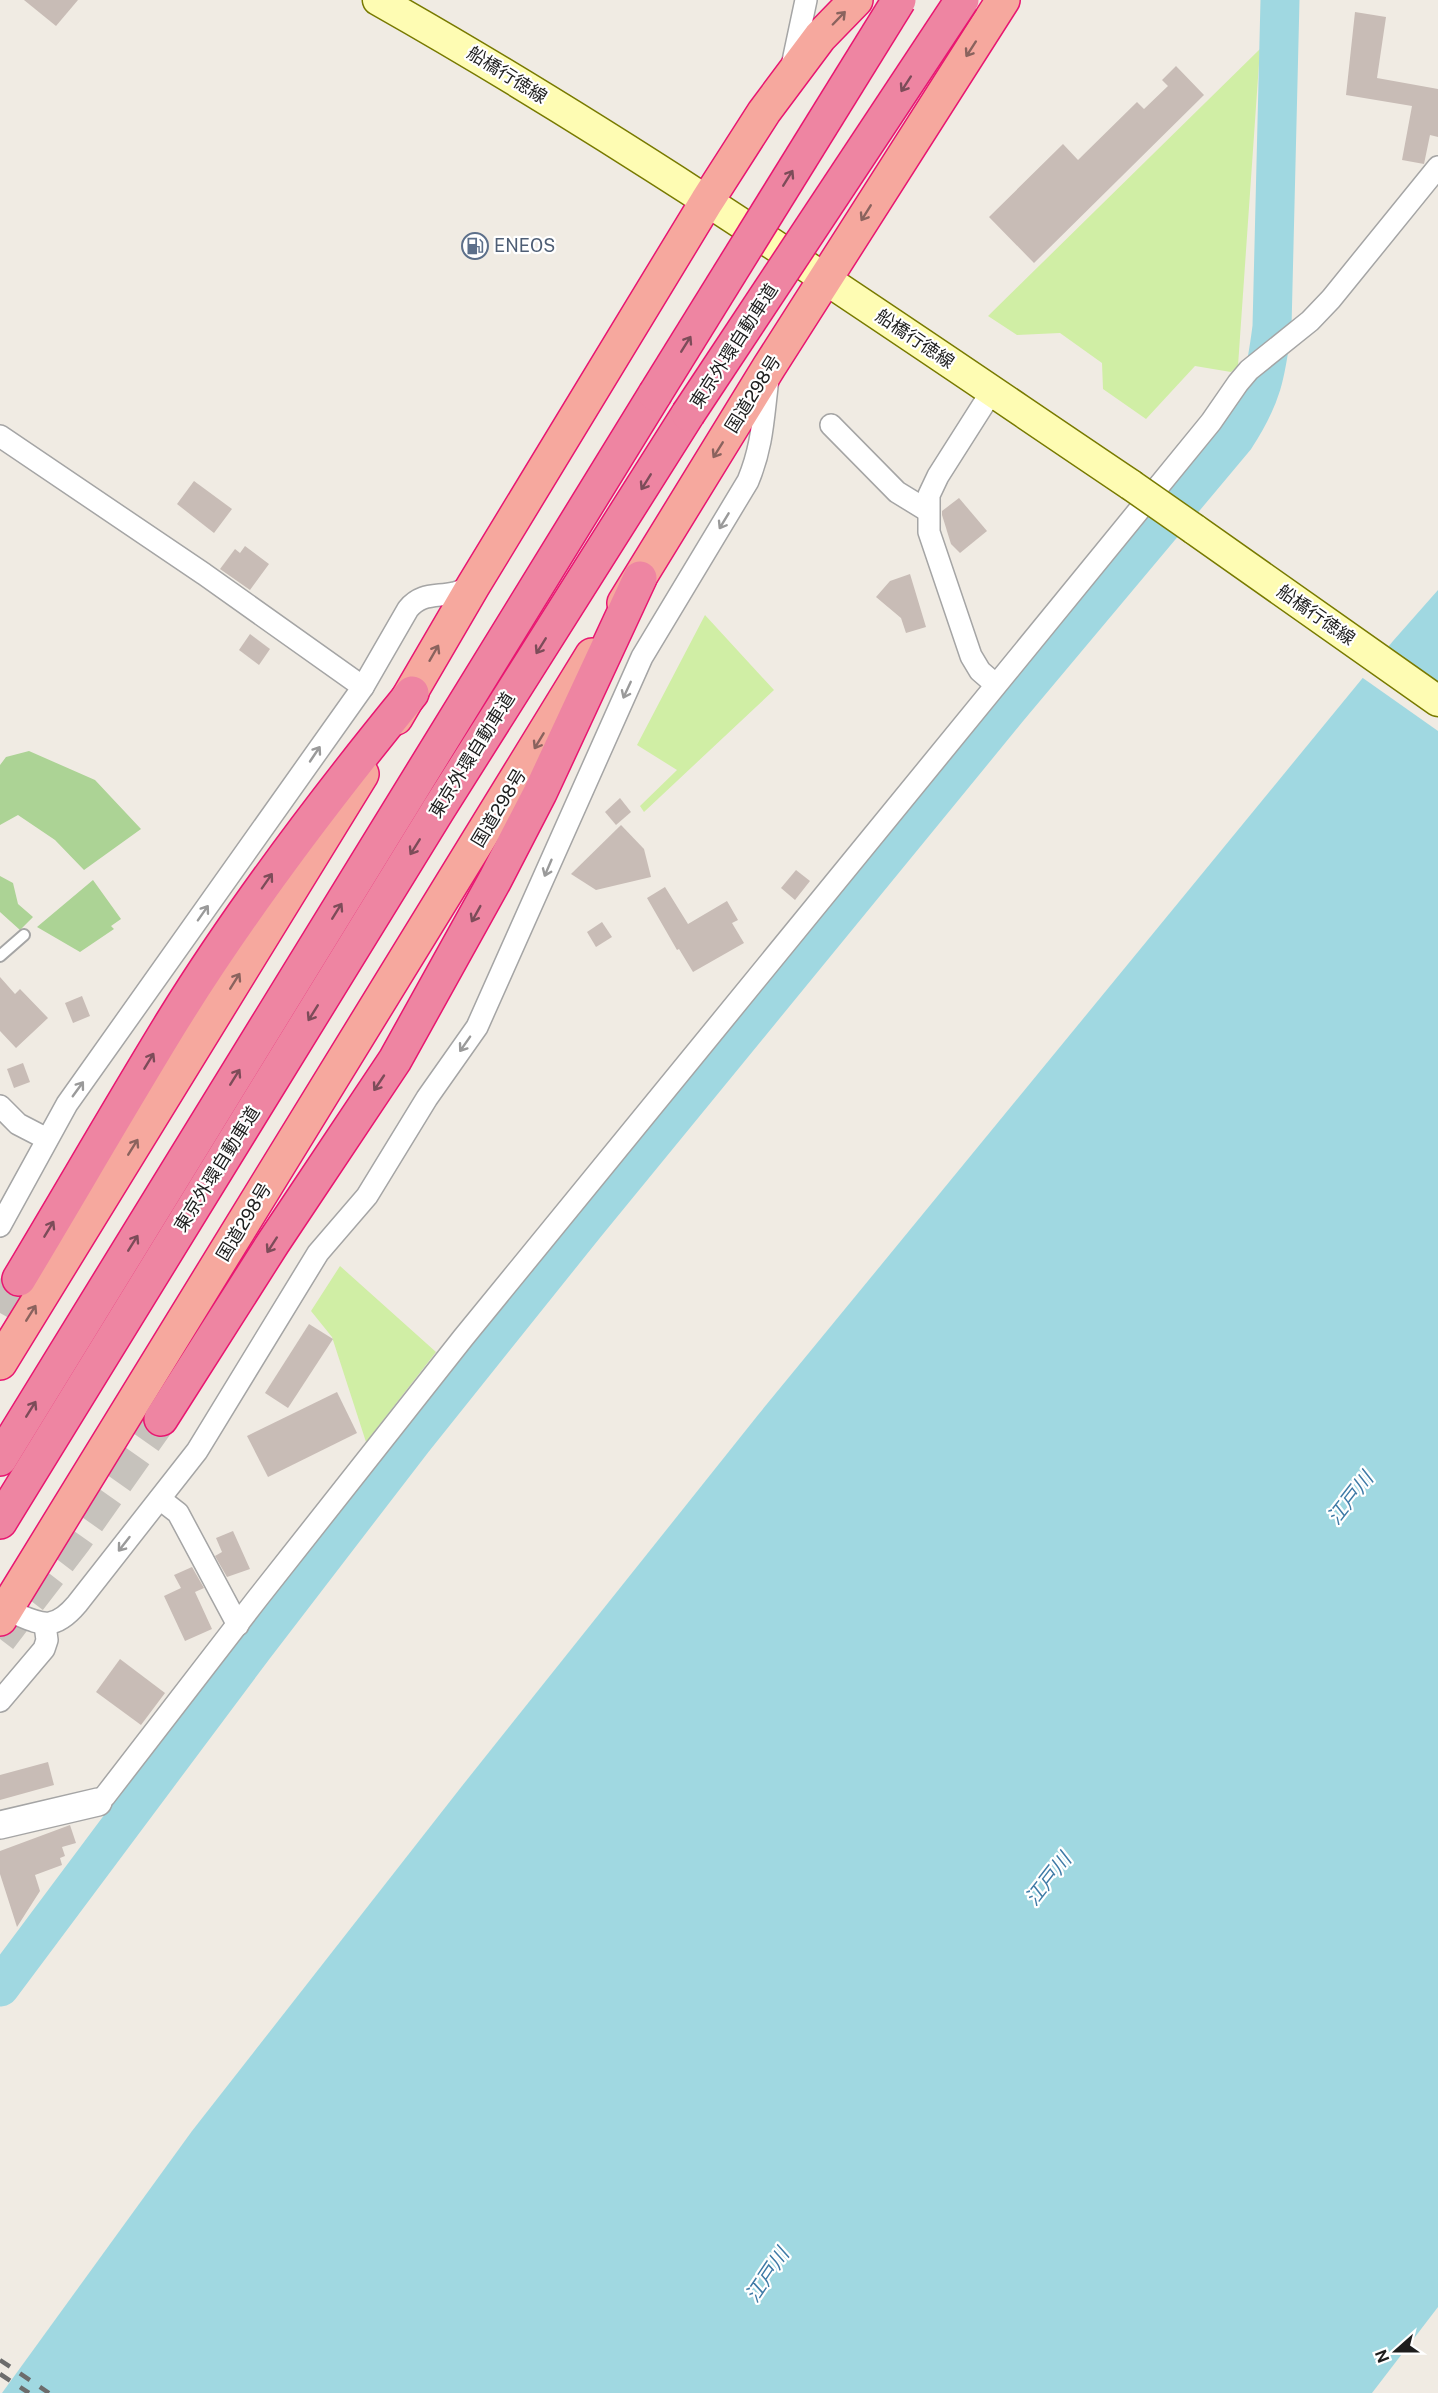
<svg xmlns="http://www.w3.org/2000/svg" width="1438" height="2393" font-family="'Public Sans','Noto Sans JP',sans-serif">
<rect width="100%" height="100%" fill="#f0ebe3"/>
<g fill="#d0eea5">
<path d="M1260,49L1238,366L1231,372L1195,366L1146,419L1103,389L1102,363L1060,333L1017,335L988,316Z"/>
<path d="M705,615L774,690L644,812L640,806L677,770L637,745Z"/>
<path d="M340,1266L436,1352L366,1442L332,1337L311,1311Z"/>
</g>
<g fill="#acd395">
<path d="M29,751L95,780L141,829L84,870L55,840L18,815L0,825V765L6,757Z"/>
<path d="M0,876L13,883L18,904L33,917L20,930L0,912Z"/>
<path d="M93,880L121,919L111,926L114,929L80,952L37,927Z"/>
</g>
<path fill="#a0d8e1" d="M1438,590V2307L1372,2393H2L192,2131L462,1786L758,1415L1393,641Z"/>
<path fill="#f0ebe3" d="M1382,649L1438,688V731L1360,676Z"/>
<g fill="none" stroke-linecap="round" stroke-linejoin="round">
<path stroke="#a0d8e1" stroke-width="39" d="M0,1987L254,1647L413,1440L586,1224L1007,710L1235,438C1262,397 1266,374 1272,327L1280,0"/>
</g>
<g fill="#c8bcb6">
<path d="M24,0H78L56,26Z"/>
<path d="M1355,12L1386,17L1377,78L1438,89V137L1430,135L1424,164L1402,160L1412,106L1346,95Z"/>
<path d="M1176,66L1204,95L1034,263L989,217L1063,144L1078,160L1137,102L1144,109L1168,86L1162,80Z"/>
<path d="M194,481L232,509L214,533L177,504Z"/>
<path d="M959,498L987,531L960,553L951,544L942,515V511Z"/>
<path d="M245,546L269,564L250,590L220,569L235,549L240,553Z"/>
<path d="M910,574L926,627L906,633L901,618L876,597L890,581Z"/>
<path d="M250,634L270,649L259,665L239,650Z"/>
<path d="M620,798L631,812L616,825L605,812Z"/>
<path d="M621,825L644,849L651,877L596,890L571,874Z"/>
<path d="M796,870L810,881L795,900L781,888Z"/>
<path d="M665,887L688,924L727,901L738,920L732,923L744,943L693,972L679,949L677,950L647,898Z"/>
<path d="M602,922L612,937L596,947L587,932Z"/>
<path d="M0,977L15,994L20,989L48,1018L16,1048L0,1031Z"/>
<path d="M82,996L90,1016L73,1023L65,1003Z"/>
<path d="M23,1063L30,1082L14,1088L7,1069Z"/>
<path d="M309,1324L333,1339L288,1408L265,1393Z"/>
<path d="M337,1392L357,1433L268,1477L247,1436Z"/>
<path d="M233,1531L250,1569L227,1577L215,1556L222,1552L216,1538Z"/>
<path d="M192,1567L204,1588L195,1592L212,1629L185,1641L164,1596L181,1588L174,1575Z"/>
<path d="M120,1659L165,1693L141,1725L96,1692Z"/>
<path d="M48,1762L54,1785L0,1800V1775Z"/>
<path d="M70,1825L76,1843L62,1847L65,1856L60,1858L62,1865L35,1875L40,1891L17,1927L0,1874V1851Z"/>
</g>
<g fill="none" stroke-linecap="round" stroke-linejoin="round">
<g stroke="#c6c2bc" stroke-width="33" stroke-dasharray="33 16" stroke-linecap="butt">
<path d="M0,1313L19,1279"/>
<path d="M0,1639L75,1541L161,1419"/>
</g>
<defs>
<path id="service" d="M0,956L24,935"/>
<g id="minor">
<path d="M792,66L806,0"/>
<path d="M992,391L938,476L929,495V532L971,656L980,671L995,684"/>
<path d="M831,425L897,492L928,511"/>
<path d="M0,436L204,574L363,687"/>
<path d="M0,1106L18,1124L47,1139"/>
<path d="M0,1226L67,1104L363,687L408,609C421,593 435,597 454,593C460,592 467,588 473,586"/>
<path d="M160,1499L178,1513L238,1625"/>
<path d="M6,1610C38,1622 51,1635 77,1604L197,1451L318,1253L367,1196L427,1098L477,1027L642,657L748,481C763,445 763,417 768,379"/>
<path d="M0,1701L44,1649L47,1640L45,1625"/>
<path d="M98,1802L105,1796L257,1599L463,1338L1211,422L1238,383L1249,370L1310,321L1331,299L1438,167"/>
</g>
<path id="tertiary" d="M0,1825L98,1802"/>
<g id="secondary">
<path d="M378,0C638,147 883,318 1131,485"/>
<path d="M1194,529L1438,701"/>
</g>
<g id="trunk">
<path d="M624,603L769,367L1003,0"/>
<path d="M396,718L473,586L707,201L764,112L820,37L856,0"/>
<path d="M0,1363L362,774"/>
<path d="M0,1619L592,655"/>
</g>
<g id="motorway">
<path d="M19,1279C70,1194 120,1107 172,1022C243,907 326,798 412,693"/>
<path d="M161,1419L273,1243L395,1060L495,880L540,793L640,578"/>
<path d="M0,1459L655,394"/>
<path d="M0,1522L438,810L688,414"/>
</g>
</defs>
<use href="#service" stroke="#a5a5a5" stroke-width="14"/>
<use href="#minor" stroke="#a5a5a5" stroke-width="24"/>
<use href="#tertiary" stroke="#a5a5a5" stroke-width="30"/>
<use href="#secondary" stroke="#787a00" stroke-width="33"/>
<use href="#trunk" stroke="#e81671" stroke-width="36"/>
<use href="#motorway" stroke="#e81671" stroke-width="36"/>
<use href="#service" stroke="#fff" stroke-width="10"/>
<use href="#minor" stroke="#fff" stroke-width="21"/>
<use href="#tertiary" stroke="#fff" stroke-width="27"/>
<use href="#secondary" stroke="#fefcb3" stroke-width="30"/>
<use href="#trunk" stroke="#f6a89e" stroke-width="33"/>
<use href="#motorway" stroke="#ee85a2" stroke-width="33"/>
<g stroke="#6c6c6c" stroke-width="4.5" stroke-dasharray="12 12" stroke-linecap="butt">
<path d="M0,2360L49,2393"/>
<path d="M0,2374L29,2393"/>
</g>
<defs>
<path id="secondary-bridge" d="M1131,485L1194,529"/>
<g id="motorway-bridge">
<path d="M655,394L899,0"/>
<path d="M688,414L962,0"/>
</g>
</defs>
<use href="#secondary-bridge" stroke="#787a00" stroke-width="33" stroke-linecap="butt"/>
<use href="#motorway-bridge" stroke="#e81671" stroke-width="36" stroke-linecap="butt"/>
<use href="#secondary-bridge" stroke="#fefcb3" stroke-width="30"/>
<use href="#motorway-bridge" stroke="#ee85a2" stroke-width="33"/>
</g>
<defs><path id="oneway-shaft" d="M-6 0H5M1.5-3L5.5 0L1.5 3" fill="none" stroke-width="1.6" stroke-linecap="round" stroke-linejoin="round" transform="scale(1.5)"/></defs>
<g stroke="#8a635e">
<use href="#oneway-shaft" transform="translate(839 18) rotate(-46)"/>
<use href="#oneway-shaft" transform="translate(971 49) rotate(123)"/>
<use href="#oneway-shaft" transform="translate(866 213) rotate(122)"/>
<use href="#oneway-shaft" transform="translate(718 450) rotate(122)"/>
<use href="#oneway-shaft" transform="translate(434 653) rotate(-60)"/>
<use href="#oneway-shaft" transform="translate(539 741) rotate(121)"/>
<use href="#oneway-shaft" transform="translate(235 981) rotate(-58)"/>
<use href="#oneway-shaft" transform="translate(133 1147) rotate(-58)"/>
<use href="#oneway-shaft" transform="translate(31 1313) rotate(-58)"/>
</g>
<g stroke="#7c4c59">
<use href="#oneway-shaft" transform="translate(906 84) rotate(123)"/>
<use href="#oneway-shaft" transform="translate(788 178) rotate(-58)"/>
<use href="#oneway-shaft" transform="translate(686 344) rotate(-58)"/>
<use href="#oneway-shaft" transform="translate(646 482) rotate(122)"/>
<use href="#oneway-shaft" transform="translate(541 646) rotate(122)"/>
<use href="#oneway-shaft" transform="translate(415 847) rotate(122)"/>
<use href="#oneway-shaft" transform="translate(267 881) rotate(-55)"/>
<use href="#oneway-shaft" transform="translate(337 911) rotate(-58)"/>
<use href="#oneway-shaft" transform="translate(476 914) rotate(119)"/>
<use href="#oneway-shaft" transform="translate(313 1013) rotate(122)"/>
<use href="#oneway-shaft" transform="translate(149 1061) rotate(-59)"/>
<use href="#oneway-shaft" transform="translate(235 1077) rotate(-58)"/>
<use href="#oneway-shaft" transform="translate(379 1083) rotate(124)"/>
<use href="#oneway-shaft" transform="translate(49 1229) rotate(-59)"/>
<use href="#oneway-shaft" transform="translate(133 1243) rotate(-58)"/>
<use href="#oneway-shaft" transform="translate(272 1245) rotate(123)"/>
<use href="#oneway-shaft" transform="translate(31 1409) rotate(-58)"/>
</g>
<g stroke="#9a9a9a">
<use href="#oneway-shaft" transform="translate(724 521) rotate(121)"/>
<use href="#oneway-shaft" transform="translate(627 690) rotate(115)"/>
<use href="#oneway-shaft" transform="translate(315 754) rotate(-56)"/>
<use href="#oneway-shaft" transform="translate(548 868) rotate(113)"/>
<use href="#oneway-shaft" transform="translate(203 913) rotate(-55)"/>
<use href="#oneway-shaft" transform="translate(465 1044) rotate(125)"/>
<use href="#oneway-shaft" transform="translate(78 1089) rotate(-54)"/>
<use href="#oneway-shaft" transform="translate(124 1544) rotate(128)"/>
</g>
<defs>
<symbol id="fuel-ring" viewBox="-11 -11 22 22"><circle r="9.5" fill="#fff" stroke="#5c6f8a" stroke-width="1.5"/><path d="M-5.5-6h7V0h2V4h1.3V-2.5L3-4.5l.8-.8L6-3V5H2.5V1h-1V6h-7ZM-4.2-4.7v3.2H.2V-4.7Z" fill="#5c6f8a"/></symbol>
</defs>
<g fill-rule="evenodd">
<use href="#fuel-ring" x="460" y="231" width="30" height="30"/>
</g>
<g text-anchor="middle" stroke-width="4.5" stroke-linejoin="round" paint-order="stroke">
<g font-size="18" fill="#1e1e1e" stroke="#fff">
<text transform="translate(507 75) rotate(32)" y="6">船橋行徳線</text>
<text transform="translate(915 339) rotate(34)" y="6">船橋行徳線</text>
<text transform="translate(734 346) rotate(-57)" y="6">東京外環自動車道</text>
<text transform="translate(753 394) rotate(-58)" y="6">国道298号</text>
<text transform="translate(1316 615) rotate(35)" y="6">船橋行徳線</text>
<text transform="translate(472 755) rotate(-58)" y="6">東京外環自動車道</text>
<text transform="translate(499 808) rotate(-59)" y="6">国道298号</text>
<text transform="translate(217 1169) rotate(-58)" y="6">東京外環自動車道</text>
<text transform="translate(244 1222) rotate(-59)" y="6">国道298号</text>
</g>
<g font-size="18" fill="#4e5e75" stroke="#fff" text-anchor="start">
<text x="494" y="252">ENEOS</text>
</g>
<g font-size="20" font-style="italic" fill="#3e7aa6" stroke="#fff">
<text transform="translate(1350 1498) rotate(-52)" y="7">江戸川</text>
<text transform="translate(1048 1879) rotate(-52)" y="7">江戸川</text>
<text transform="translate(767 2275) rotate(-56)" y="7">江戸川</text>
</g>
</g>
<g transform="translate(1396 2351) rotate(249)" stroke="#ffffff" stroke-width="4.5" paint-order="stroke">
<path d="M0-4.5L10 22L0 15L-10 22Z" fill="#1e1e1e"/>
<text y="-9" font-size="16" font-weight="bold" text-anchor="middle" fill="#1e1e1e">N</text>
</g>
</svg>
